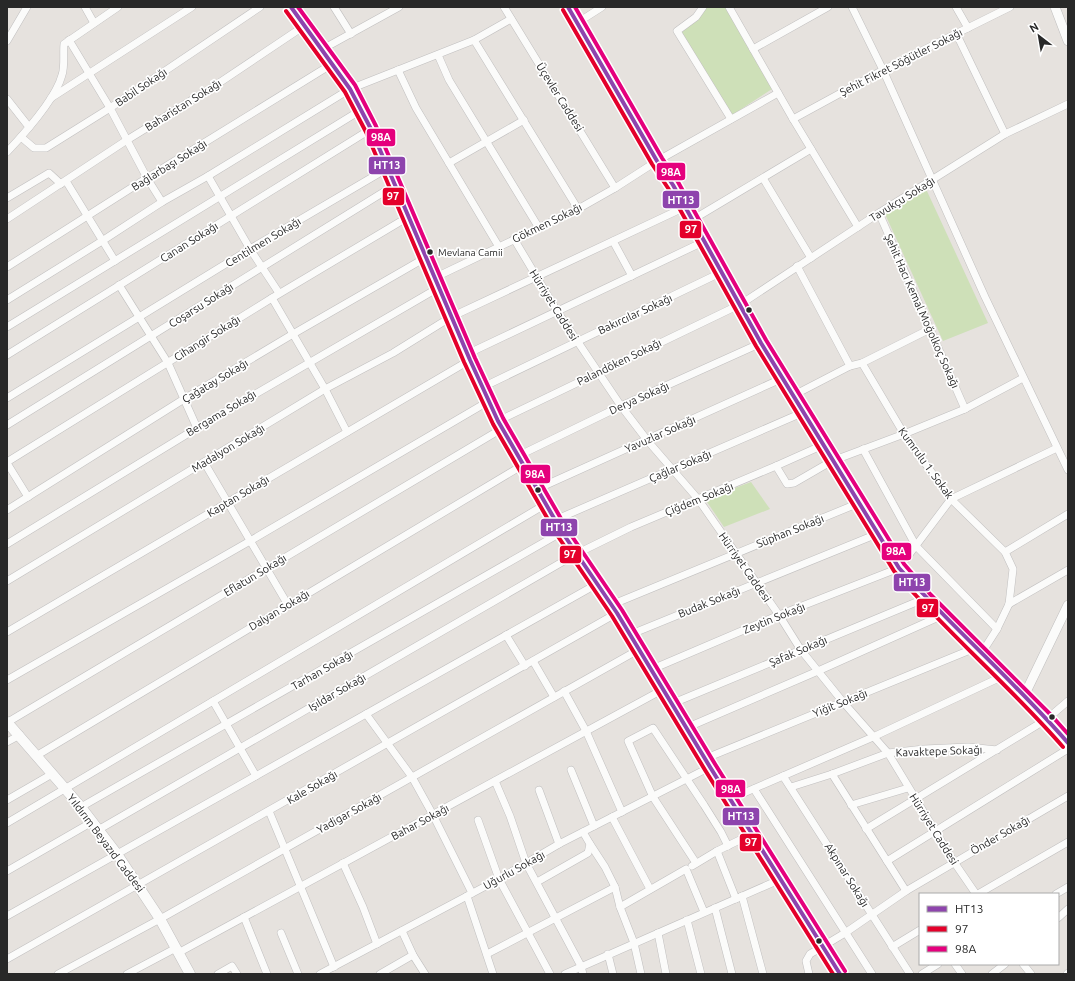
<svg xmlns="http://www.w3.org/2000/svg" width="1075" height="981" font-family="Ubuntu,sans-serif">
<rect width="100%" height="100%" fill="#e6e2de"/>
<g fill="#cee0b8">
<path d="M706,7H725L772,89L732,115L680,31Z"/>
<path d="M926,189L988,323L943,341L885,214Z"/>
<path d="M751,482L770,509L724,527L705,499Z"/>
</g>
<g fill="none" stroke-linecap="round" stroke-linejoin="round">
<defs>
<g id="minor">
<path d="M85,7L94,23"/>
<path d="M334,7L351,34"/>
<path d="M504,7L615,188"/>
<path d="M703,7L696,17L677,31L731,119"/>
<path d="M729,7L793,119L858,227"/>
<path d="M852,7L883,70L985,297L1068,470"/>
<path d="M956,7L968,28"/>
<path d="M577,23L602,7"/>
<path d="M957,35L1005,134"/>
<path d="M69,40L110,108L147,178L162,202"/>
<path d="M474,40L511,19"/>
<path d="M7,41L27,7"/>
<path d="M753,49L828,7"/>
<path d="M321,50L399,7"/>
<path d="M438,55L449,80L539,228"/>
<path d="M398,70L416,108L499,247"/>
<path d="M51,98L192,7"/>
<path d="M7,99L29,127"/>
<path d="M793,119L883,70L1010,7"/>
<path d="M21,137L34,148H46L110,108L260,7"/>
<path d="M7,152C24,134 56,98 62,75C65,67 63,53 64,44L118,7"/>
<path d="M449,163L524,120"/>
<path d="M208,176L250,249L279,293"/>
<path d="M763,178L811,258"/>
<path d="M66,181L115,261"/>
<path d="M7,198L49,173L61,184"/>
<path d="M879,213L965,409"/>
<path d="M7,219L127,140L213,87L304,26"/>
<path d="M692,220L811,149"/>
<path d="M514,239L557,311L621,406L647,440L698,499L779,615L801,650L843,702L888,753L954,862L976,894"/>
<path d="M613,241L632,276"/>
<path d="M797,266L850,366"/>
<path d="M7,267L147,178L332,64"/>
<path d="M434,278L578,209L615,188L657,161L778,93"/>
<path d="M119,285L168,363L197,428"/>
<path d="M272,298L325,389L347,432"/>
<path d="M7,300L102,241L162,202L208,176L350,89L474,40L578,209"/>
<path d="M7,327L361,110"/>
<path d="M467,354L705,241"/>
<path d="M7,355L371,129"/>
<path d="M862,363L904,434L951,499L1005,552L1013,569L1009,604L997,629L981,654"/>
<path d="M483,387L722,272"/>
<path d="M794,395L850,366L862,363L930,329"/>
<path d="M7,398L250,249L388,168"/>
<path d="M498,421L741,304L879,213L1005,134L1068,104"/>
<path d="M7,425L395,185"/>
<path d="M863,449L916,546L997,629"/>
<path d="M518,456L621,406L761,343"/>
<path d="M7,462L272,298L408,217"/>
<path d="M204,462L288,605"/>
<path d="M7,463L28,497"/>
<path d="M776,466L787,484L794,483L832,461L904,434L965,409L1023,378"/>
<path d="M537,489L783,378"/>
<path d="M7,510L184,399L293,334L425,258"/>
<path d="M555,520L804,412"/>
<path d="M7,544L197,428L438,288"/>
<path d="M1005,552L1068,514"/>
<path d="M7,581L325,389L393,353L451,317L685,207"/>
<path d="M1009,604L1068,570"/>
<path d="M611,605L859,503"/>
<path d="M7,632L470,360"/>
<path d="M506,635L525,666"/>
<path d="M629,635L877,534"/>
<path d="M533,661L554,697"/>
<path d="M650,670L779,615L899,568L951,499L1057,448"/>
<path d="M7,680L250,541L489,401"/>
<path d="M564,691L586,731L622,812"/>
<path d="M213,701L256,776"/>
<path d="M671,704L926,598"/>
<path d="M366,714L412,777L433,815L472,893"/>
<path d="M8,722L503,428"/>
<path d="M686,728L818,671L943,615"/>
<path d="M7,742L20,735"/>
<path d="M36,756L523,465"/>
<path d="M704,759L975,648"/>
<path d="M571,770L594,826"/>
<path d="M832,774L906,891"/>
<path d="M783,776L910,974"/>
<path d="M495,781L510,816L526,863L581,966L583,974"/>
<path d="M791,787L832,774L888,753L924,749L968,747L997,750"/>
<path d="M754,789L872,974"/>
<path d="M539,790L559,844"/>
<path d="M730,799L873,737L1003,676"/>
<path d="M7,800L52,774"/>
<path d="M851,805L908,788"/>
<path d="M81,807L562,532"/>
<path d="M269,811L334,967"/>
<path d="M612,817L650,889"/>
<path d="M478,820L499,879L550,974"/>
<path d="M7,823L546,504"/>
<path d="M866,829L1047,719L1068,701"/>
<path d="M98,830L576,554L631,527L776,466L823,445"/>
<path d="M590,844L605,867L615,887L620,907L634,943L641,974"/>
<path d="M717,851L736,899"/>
<path d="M887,861L1068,749"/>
<path d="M343,863L363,907L377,944"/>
<path d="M696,863L653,797L628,741L653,728L704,805L721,832L728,846"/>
<path d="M692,866L717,851L752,834"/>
<path d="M7,871L92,822"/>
<path d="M537,882L588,853L590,844L583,832"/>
<path d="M978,894L1068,842"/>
<path d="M1056,894L1068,887"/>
<path d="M467,896L493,974"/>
<path d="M742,896L763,974"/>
<path d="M620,907L686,869L704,912"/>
<path d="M715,908L732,974"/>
<path d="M7,916L597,584"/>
<path d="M244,917L267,974"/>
<path d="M1058,918L1068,909"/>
<path d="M687,920L701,974"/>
<path d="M402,931L413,955L425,974"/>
<path d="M281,933L298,974"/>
<path d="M658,933L666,974"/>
<path d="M892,947L920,930"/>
<path d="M178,953L662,690"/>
<path d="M487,954L615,887"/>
<path d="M608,954L613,974"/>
<path d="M7,959L617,613"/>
<path d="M955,964L962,974"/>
<path d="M1023,964L1031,974"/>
<path d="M58,974L160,919L638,650"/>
<path d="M127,974L176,948"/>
<path d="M218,974L232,966L237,974"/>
<path d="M320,974L499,879L559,844L710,767"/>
<path d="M380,974L413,955"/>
<path d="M565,974L781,879"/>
<path d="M809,974L806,961L810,954L845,933L906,891L1068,796"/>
<path d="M922,974L938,964"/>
<path d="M992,974L1005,964"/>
<path d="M1067,974L1068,973"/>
</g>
<g id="tertiary">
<path d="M291,7L350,89L371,129L470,360L498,421L523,465L562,532L617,613L710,767L840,974"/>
<path d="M1055,7L1068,41"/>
<path d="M1024,696L1068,605"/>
</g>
<g id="secondary">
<path d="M568,7L657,161L673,185L761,343L877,534L899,568L926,598L1047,719L1068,743"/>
<path d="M7,722L81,807L117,854L160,919L190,974"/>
</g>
</defs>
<use href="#minor" stroke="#c0bfbf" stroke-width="8"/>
<use href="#tertiary" stroke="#c0bfbf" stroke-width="10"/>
<use href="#secondary" stroke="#c0bfbf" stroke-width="11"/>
<use href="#minor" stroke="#fbfbfa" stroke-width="7"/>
<use href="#tertiary" stroke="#fbfbfa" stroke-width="9"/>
<use href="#secondary" stroke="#fbfbfa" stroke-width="10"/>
<defs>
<g id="bus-1">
<path d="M291,7L350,89L371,129L470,360L498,421L562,532L617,613L710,767L840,974"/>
<path d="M568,7L657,161L673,185L761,343L899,568C953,628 1015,682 1068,743"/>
</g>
<g id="bus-2">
<path d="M563,10L652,164L668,188L756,346L894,571C947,633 1010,686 1063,747"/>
<path d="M286,11L345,92L366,132L464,362L493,424L557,535L612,616L705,770L833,974"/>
</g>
<g id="bus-3">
<path d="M298,7L355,85L376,126L475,358L503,418L567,529L622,610L715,764L845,971"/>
<path d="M575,7L662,158L678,182L766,340L904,564L930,594L1051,715L1068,734"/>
</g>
</defs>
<use href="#bus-1" stroke="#fff" stroke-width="7"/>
<use href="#bus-2" stroke="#fff" stroke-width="7"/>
<use href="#bus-3" stroke="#fff" stroke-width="7"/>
<use href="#bus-1" stroke="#8e44ad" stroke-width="4"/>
<use href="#bus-2" stroke="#e4002b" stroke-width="4"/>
<use href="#bus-3" stroke="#e5007d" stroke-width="4"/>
</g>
<g fill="#282828" stroke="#fff" stroke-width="1.5">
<circle cx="430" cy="252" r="3.5"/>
<circle cx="749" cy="310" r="3.5"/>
<circle cx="538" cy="490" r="3.5"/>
<circle cx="1052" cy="717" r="3.5"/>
<circle cx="819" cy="941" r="3.5"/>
</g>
<g text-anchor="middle" stroke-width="3.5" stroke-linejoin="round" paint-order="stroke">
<g font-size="10" fill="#282828" stroke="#fff" text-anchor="start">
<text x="438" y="256">Mevlana Camii</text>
</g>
<g font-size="11" fill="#282828" stroke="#fff">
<text transform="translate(901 62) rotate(-27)" y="4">Şehit Fikret Söğütler Sokağı</text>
<text transform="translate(141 87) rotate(-34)" y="4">Babil Sokağı</text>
<text transform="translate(560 97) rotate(58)" y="4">Üçevler Caddesi</text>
<text transform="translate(183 105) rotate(-32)" y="4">Baharistan Sokağı</text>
<text transform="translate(169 165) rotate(-32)" y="4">Bağlarbaşı Sokağı</text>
<text transform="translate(902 199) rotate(-32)" y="4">Tavukçu Sokağı</text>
<text transform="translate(547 223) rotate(-26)" y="4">Gökmen Sokağı</text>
<text transform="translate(189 242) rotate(-32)" y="4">Canan Sokağı</text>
<text transform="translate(263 242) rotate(-31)" y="4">Centilmen Sokağı</text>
<text transform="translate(201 305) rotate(-32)" y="4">Coşarsu Sokağı</text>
<text transform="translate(554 305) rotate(58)" y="4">Hürriyet Caddesi</text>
<text transform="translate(922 311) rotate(66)" y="4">Şehit Hacı Kemal Moğolkoç Sokağı</text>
<text transform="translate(635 314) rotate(-25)" y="4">Bakırcılar Sokağı</text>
<text transform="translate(207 338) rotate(-32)" y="4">Cihangir Sokağı</text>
<text transform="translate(619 362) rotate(-26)" y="4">Palandöken Sokağı</text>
<text transform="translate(215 381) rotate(-31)" y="4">Çağatay Sokağı</text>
<text transform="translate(639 398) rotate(-24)" y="4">Derya Sokağı</text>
<text transform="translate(221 413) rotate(-31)" y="4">Bergama Sokağı</text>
<text transform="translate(660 434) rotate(-24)" y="4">Yavuzlar Sokağı</text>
<text transform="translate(228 448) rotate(-31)" y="4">Madalyon Sokağı</text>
<text transform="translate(926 463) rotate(54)" y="4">Kumrulu 1. Sokak</text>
<text transform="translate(680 466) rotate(-23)" y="4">Çağlar Sokağı</text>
<text transform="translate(238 496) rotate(-31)" y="4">Kaptan Sokağı</text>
<text transform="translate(699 499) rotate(-22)" y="4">Çiğdem Sokağı</text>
<text transform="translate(790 531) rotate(-22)" y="4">Süphan Sokağı</text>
<text transform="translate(745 567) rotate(55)" y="4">Hürriyet Caddesi</text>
<text transform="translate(255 575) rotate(-31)" y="4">Eflatun Sokağı</text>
<text transform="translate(709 602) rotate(-22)" y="4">Budak Sokağı</text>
<text transform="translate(279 610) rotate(-31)" y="4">Dalyan Sokağı</text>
<text transform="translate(774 618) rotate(-22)" y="4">Zeytin Sokağı</text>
<text transform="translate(798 651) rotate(-23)" y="4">Şafak Sokağı</text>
<text transform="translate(322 670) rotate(-30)" y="4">Tarhan Sokağı</text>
<text transform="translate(337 692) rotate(-30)" y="4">Işıldar Sokağı</text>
<text transform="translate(840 703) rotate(-22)" y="4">Yiğit Sokağı</text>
<text transform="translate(939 751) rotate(-2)" y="4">Kavaktepe Sokağı</text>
<text transform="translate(312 787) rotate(-30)" y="4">Kale Sokağı</text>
<text transform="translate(349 813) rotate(-29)" y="4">Yadigar Sokağı</text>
<text transform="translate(420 822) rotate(-28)" y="4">Bahar Sokağı</text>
<text transform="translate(934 829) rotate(58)" y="4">Hürriyet Caddesi</text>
<text transform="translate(1000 835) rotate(-30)" y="4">Önder Sokağı</text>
<text transform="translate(106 843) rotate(53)" y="4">Yıldırım Beyazıd Caddesi</text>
<text transform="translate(514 870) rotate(-29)" y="4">Uğurlu Sokağı</text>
<text transform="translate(847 875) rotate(58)" y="4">Akpınar Sokağı</text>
</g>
</g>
<g stroke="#fff" stroke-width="1.5">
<rect x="366" y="128" width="30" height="19" rx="4" fill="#e5007d"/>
<rect x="368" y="156" width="38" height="19" rx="4" fill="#8e44ad"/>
<rect x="656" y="162" width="30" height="19" rx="4" fill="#e5007d"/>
<rect x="382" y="187" width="23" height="19" rx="4" fill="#e4002b"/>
<rect x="662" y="190" width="38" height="19" rx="4" fill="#8e44ad"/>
<rect x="679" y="220" width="23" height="19" rx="4" fill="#e4002b"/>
<rect x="520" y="464" width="31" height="20" rx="4" fill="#e5007d"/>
<rect x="540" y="518" width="38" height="19" rx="4" fill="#8e44ad"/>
<rect x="881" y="542" width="31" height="19" rx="4" fill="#e5007d"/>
<rect x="559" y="545" width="23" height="19" rx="4" fill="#e4002b"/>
<rect x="893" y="573" width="38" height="19" rx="4" fill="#8e44ad"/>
<rect x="916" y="598" width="23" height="20" rx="4" fill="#e4002b"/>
<rect x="715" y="779" width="31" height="19" rx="4" fill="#e5007d"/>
<rect x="722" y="807" width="38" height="19" rx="4" fill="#8e44ad"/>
<rect x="739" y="833" width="23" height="19" rx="4" fill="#e4002b"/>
</g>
<g font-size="11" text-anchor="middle" font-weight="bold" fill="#fff">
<text x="381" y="141">98A</text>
<text x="387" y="169">HT13</text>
<text x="671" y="176">98A</text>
<text x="393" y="200">97</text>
<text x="681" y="204">HT13</text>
<text x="691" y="233">97</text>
<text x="535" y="478">98A</text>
<text x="559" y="531">HT13</text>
<text x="896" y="555">98A</text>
<text x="570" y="558">97</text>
<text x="912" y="586">HT13</text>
<text x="928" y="612">97</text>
<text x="731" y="793">98A</text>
<text x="741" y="820">HT13</text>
<text x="751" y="846">97</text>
</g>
<rect width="1075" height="981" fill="none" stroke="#282828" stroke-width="16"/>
<rect x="919" y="893" width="140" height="72" fill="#ffffff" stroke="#a9a9a9"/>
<rect x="927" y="906" width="20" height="6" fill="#8e44ad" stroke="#a9a9a9"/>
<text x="955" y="913" font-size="12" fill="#282828">HT13</text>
<rect x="927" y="926" width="20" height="6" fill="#e4002b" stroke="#a9a9a9"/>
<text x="955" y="933" font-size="12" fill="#282828">97</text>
<rect x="927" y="946" width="20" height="6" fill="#e5007d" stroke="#a9a9a9"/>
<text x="955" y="953" font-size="12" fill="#282828">98A</text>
<g transform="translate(1039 36) rotate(329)" stroke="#ffffff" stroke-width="3" paint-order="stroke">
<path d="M0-3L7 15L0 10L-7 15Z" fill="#282828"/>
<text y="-6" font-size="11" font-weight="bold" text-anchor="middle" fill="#282828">N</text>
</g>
</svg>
